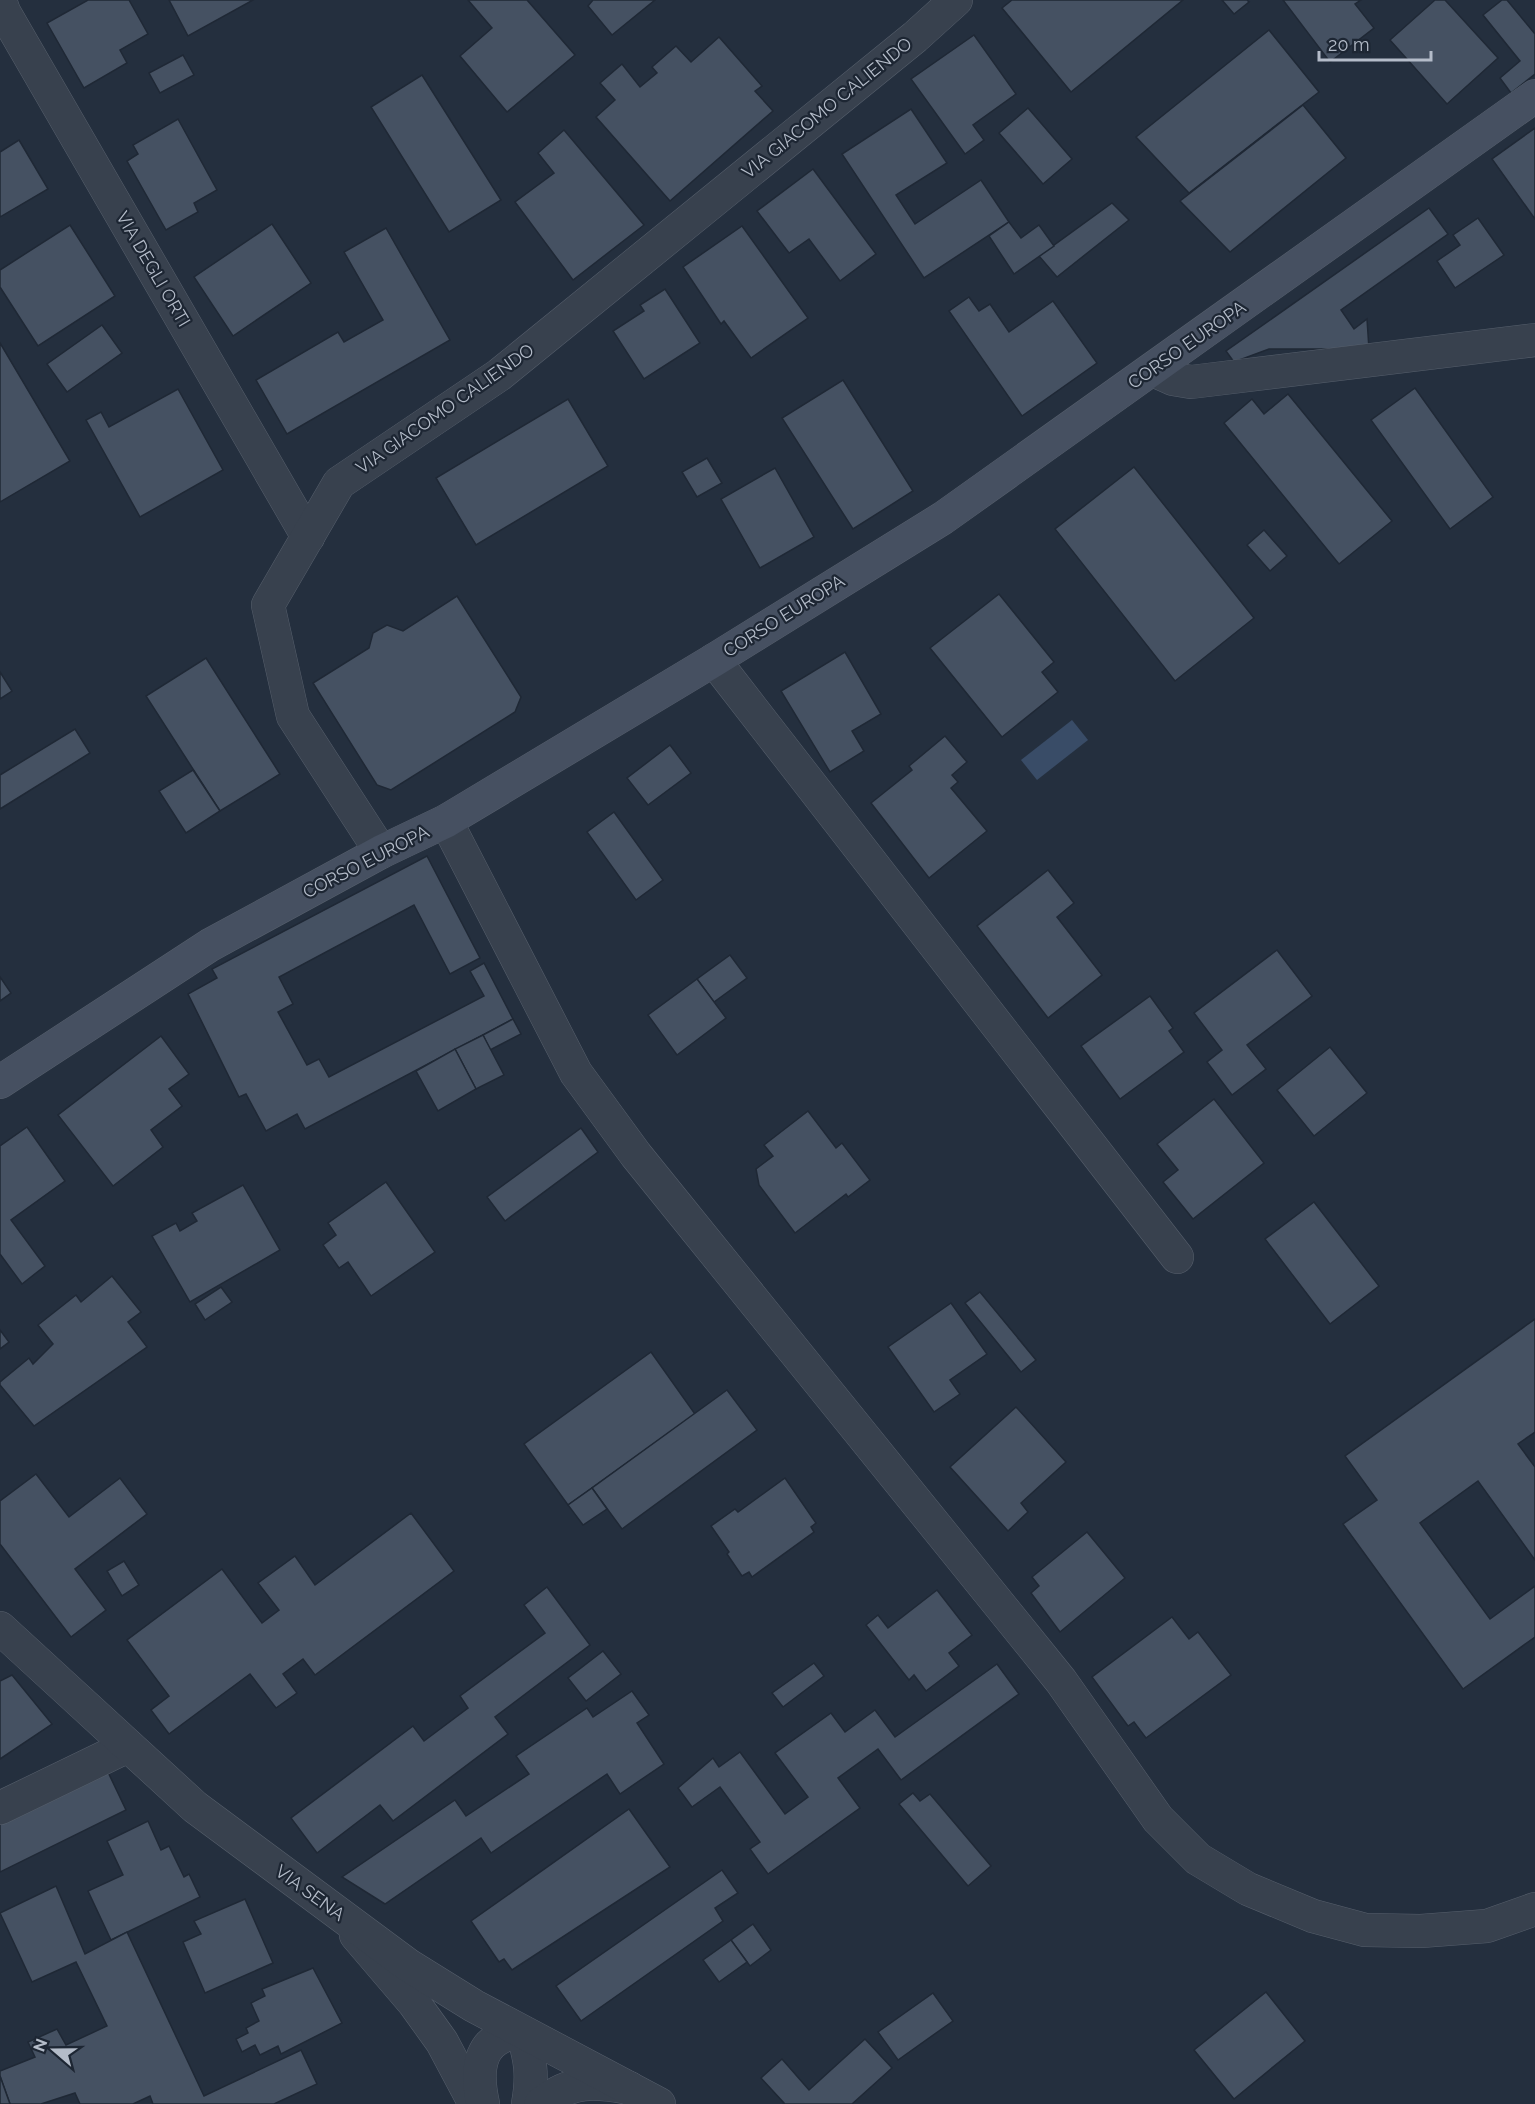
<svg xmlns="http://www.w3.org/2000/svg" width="1535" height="2104" font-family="Raleway,sans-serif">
<rect width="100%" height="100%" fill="#242f3e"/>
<path fill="#394c67" d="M1072,720L1088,740L1037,780L1021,760Z"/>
<g fill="#455162" stroke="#1f2835" stroke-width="1.5">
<path d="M88,0H129L148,34L120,50L127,63L84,88L47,23Z"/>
<path d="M169,0H253L188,36Z"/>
<path d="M468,0H527L575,55L507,112L460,56L492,28Z"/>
<path d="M593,0H655L612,35L588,6Z"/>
<path d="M1012,0H1183L1071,92L1002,8Z"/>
<path d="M1222,0H1247L1249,2L1234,14Z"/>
<path d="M1283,0H1361L1355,4L1374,28L1330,62Z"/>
<path d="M1435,0H1445L1498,58L1447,104L1390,40Z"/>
<path d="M1502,0H1507L1535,34V74L1511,93L1500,78L1520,61L1483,15Z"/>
<path d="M1269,30L1319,92L1189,193L1136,137Z"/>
<path d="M974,35L1016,94L973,125L984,140L965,154L911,79Z"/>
<path d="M719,37L762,86L755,91L773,111L670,201L596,117L615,100L600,83L622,64L640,87L657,73L652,67L676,46L691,62Z"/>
<path d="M183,55L194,75L160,93L149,73Z"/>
<path d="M422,75L501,200L449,232L371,107Z"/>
<path d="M1303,105L1346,158L1230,252L1180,201Z"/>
<path d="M1028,108L1072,159L1043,184L999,133Z"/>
<path d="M911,109L947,163L896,195L915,224L981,180L1009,222L924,278L842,154Z"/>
<path d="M178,119L217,190L194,203L198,212L166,230L127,161L138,154L133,145Z"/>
<path d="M1535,128V219L1492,159Z"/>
<path d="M564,130L644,225L573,280L515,202L554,173L538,153Z"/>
<path d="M19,140L48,189L0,217V152Z"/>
<path d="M813,169L876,254L840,281L809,239L789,253L757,211Z"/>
<path d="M1112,203L1129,220L1057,277L1039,256Z"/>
<path d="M1429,208L1448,234L1341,310L1354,329L1367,319L1369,349H1269L1234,362L1226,351Z"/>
<path d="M1478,218L1504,255L1455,288L1437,261L1460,245L1453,235Z"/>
<path d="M1009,222L1021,238L1039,225L1054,246L1014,274L989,236Z"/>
<path d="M272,224L311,283L233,336L194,277Z"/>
<path d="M70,225L115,296L38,346L0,287V270Z"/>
<path d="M742,226L808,318L751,358L724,321L721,324L683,267Z"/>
<path d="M386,228L450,340L287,434L256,380L338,332L344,342L383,320L344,252Z"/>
<path d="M665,289L700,343L644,379L613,331L644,311L640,305Z"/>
<path d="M969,297L979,311L990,304L1009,332L1053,301L1097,363L1022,416L949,311Z"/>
<path d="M102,325L122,353L67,392L47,364Z"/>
<path d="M0,343L70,461L0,502Z"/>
<path d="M843,380L913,491L853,529L782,418Z"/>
<path d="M1415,388L1493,497L1450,529L1371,420Z"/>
<path d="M178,389L223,470L140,517L86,420L101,412L109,427Z"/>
<path d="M1288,394L1392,521L1339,564L1224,423L1252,399L1264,414Z"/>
<path d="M568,399L608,466L476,545L436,478Z"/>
<path d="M707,458L722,483L697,497L682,472Z"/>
<path d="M1134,467L1254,618L1175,681L1055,529Z"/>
<path d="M775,468L814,537L760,568L721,499Z"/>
<path d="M1264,530L1287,556L1270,571L1247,545Z"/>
<path d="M999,594L1054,662L1042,672L1058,692L1002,737L930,648Z"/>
<path d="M457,596L521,697L515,712L391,790L377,785L313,683L369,648L373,633L387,625L403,631Z"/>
<path d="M845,652L881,714L852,731L864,751L830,772L781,691Z"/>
<path d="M206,658L280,774L220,811L146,696Z"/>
<path d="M0,672L12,691L0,699Z"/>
<path d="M75,729L90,753L0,809V775Z"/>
<path d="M945,736L967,762L952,775L958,782L951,788L987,831L929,878L871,803L912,770L909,766Z"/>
<path d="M670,745L691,773L648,805L627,778Z"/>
<path d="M193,770L220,811L186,833L159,791Z"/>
<path d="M614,812L663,880L636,900L587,832Z"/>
<path d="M427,856L480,958L450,974L414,905L279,977L293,1004L278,1012L307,1065L319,1059L329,1077L484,996L470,971L484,963L513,1019L305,1129L297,1114L266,1131L246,1094L239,1097L188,994L217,978L212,969Z"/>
<path d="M1048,870L1074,903L1057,917L1102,975L1048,1018L977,926Z"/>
<path d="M1277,950L1312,996L1247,1045L1266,1069L1232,1095L1207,1062L1222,1050L1194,1013Z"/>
<path d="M730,955L747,978L714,1002L697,979Z"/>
<path d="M0,977L11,993L0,1001Z"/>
<path d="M697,979L726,1018L677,1055L648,1015Z"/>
<path d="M1150,996L1173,1028L1169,1031L1184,1052L1120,1099L1081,1046Z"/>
<path d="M513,1019L521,1034L490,1050L483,1035Z"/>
<path d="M483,1035L504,1075L476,1089L455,1049Z"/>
<path d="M161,1036L189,1074L169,1089L182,1106L151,1130L163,1147L113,1186L58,1115Z"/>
<path d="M1330,1047L1367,1093L1314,1136L1277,1090Z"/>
<path d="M455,1049L476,1089L438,1111L416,1071Z"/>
<path d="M1214,1099L1264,1163L1193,1219L1163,1182L1178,1170L1157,1144Z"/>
<path d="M808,1111L836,1148L842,1143L870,1180L848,1197L846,1194L795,1233L759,1185L756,1169L773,1156L764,1145Z"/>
<path d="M27,1127L65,1181L11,1220L45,1266L22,1284L0,1254V1146Z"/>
<path d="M581,1128L598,1152L505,1221L487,1197Z"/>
<path d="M386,1182L435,1252L371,1296L348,1262L339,1268L323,1245L336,1235L328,1223Z"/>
<path d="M243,1185L280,1250L190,1302L152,1236L176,1223L180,1231L197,1221L192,1213Z"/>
<path d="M1314,1202L1379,1286L1330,1324L1265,1239Z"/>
<path d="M112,1276L141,1312L128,1322L147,1347L34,1426L0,1385V1382L29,1358L33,1364L53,1344L38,1325L76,1295L81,1302Z"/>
<path d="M221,1287L232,1302L205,1320L195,1304Z"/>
<path d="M980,1292L1036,1360L1021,1372L965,1303Z"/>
<path d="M951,1303L987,1354L950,1380L960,1394L934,1412L888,1347Z"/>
<path d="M1535,1319V1432L1518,1444L1535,1467V1560L1478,1481L1420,1523L1490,1619L1535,1586V1637L1463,1689L1343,1524L1377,1500L1345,1456Z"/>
<path d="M0,1330L9,1342L0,1349Z"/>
<path d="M651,1352L695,1414L568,1505L524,1444Z"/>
<path d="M727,1390L757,1430L622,1529L592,1488Z"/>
<path d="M1016,1407L1066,1462L1021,1503L1028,1512L1008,1531L950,1467Z"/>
<path d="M36,1474L69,1517L120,1478L147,1514L75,1569L106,1610L71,1637L0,1544V1501Z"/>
<path d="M785,1478L816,1523L811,1527L814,1532L752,1577L749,1572L742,1576L727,1554L729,1552L711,1526L735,1509L738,1512Z"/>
<path d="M592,1488L607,1509L583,1525L568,1505Z"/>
<path d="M411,1513L454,1571L315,1675L303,1659L283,1674L297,1693L276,1708L250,1674L169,1734L151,1710L169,1696L127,1640L222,1569L262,1623L279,1610L258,1583L295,1556L315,1585Z"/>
<path d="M1087,1532L1125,1578L1060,1632L1031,1593L1039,1586L1032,1577Z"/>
<path d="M124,1561L139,1585L122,1596L107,1571Z"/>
<path d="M547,1587L590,1645L495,1717L508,1734L393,1821L380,1805L317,1853L291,1818L413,1726L424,1741L468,1708L460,1696L545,1633L524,1605Z"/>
<path d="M937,1590L972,1635L949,1653L959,1666L926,1691L914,1675L909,1680L866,1625L878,1615L888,1628Z"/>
<path d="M1172,1617L1189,1639L1198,1632L1231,1675L1146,1738L1134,1722L1128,1726L1092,1677Z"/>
<path d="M603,1651L621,1674L586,1701L568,1678Z"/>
<path d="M814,1663L824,1676L783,1707L772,1693Z"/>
<path d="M997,1664L1019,1694L901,1780L878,1749L838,1778L860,1808L768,1874L750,1849L760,1842L720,1787L692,1807L678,1788L713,1758L719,1767L740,1752L785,1814L808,1797L775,1753L831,1713L845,1732L875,1710L895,1737Z"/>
<path d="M12,1675L52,1724L0,1759V1681Z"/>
<path d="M632,1691L649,1715L637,1723L664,1764L620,1794L607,1774L491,1853L481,1838L385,1904L342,1877L455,1800L466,1816L529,1774L516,1756L587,1708L593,1717Z"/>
<path d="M107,1770L126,1810L0,1872V1822Z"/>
<path d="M913,1793L920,1801L930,1794L991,1866L968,1886L899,1804Z"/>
<path d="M629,1809L670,1867L512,1970L504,1959L499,1962L471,1921Z"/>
<path d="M148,1821L161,1850L169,1846L184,1877L189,1874L200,1897L111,1940L88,1891L123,1875L107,1841Z"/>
<path d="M722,1870L738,1893L715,1908L723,1921L581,2021L556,1986Z"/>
<path d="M56,1886L85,1954L127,1932L204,2096L301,2050L317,2084L274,2104H153L150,2096L133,2104H80L75,2093L41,2104H10L0,2076V2071L35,2057L28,2042L57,2029L66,2045L107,2026L76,1962L32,1982L0,1913Z"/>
<path d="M245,1899L273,1963L205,1993L183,1942L201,1934L194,1921Z"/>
<path d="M753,1924L771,1950L750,1966L731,1940Z"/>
<path d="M731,1940L747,1962L719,1982L703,1960Z"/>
<path d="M313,1968L342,2023L281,2054L278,2046L260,2055L255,2045L242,2052L236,2039L248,2033L246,2028L259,2021L251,2003L265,1996L262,1989Z"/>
<path d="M1266,1992L1305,2041L1234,2099L1194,2050Z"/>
<path d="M933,1993L953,2021L898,2060L878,2032Z"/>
<path d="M865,2039L892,2068L852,2104H783L784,2103L761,2078L782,2059L809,2090Z"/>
<path d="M0,2076L10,2104H0Z"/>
</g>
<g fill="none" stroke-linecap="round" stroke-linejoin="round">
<defs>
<g id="minor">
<path d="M0,0L4,12L308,537"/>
<path d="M1153,370L1173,379L1191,382L1535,340"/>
<path d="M714,660L1177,1257"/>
<path d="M446,821L576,1073L636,1155L1061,1681L1158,1819L1198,1859L1248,1889L1313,1916L1365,1930L1421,1931L1487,1926L1535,1909"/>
<path d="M381,852L293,716L268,605L339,483L499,375L915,37L956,0"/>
<path d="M0,1808L128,1746"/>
<path d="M356,1935L414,2003L442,2042L475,2104"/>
<path d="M483,2104C475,2068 479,2035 522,2032C531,2060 533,2076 528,2104"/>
<path d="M541,2104C571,2080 594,2081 629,2088"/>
</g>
<path id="tertiary" d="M0,1628L195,1807L408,1965L474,2006L659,2104"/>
<path id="secondary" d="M0,1082L210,945L381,852L446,821L714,660L943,518L1535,96"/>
</defs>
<use href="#minor" stroke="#565f6c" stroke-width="34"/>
<use href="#tertiary" stroke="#565f6c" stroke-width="34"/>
<use href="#secondary" stroke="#565f6c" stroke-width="34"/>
<use href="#minor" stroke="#38414e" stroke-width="33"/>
<use href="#tertiary" stroke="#38414e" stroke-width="33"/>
<use href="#secondary" stroke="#465061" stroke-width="33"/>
</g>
<g text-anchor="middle" stroke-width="4.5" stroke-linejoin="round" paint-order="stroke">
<g font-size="18" fill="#b4bcc9" stroke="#1d2633">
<text transform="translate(827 108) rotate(-39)" y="6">VIA GIACOMO CALIENDO</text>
<text transform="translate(153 269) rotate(60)" y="6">VIA DEGLI ORTI</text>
<text transform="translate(1187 345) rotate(-35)" y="6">CORSO EUROPA</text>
<text transform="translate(445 409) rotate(-35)" y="6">VIA GIACOMO CALIENDO</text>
<text transform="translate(784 616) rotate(-32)" y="6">CORSO EUROPA</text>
<text transform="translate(366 862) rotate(-27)" y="6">CORSO EUROPA</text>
<text transform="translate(310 1893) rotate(36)" y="6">VIA SENA</text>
</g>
</g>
<g transform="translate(54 2050) rotate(290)" stroke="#1d2633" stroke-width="4.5" paint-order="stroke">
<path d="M0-4.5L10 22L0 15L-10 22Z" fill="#b4bcc9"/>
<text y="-9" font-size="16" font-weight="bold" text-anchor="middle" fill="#b4bcc9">N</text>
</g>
<path d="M1319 51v9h112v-9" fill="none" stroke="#b4bcc9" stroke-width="3"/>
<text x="1328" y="51" font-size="18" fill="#b4bcc9" stroke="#1d2633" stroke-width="4.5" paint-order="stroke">20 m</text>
</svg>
